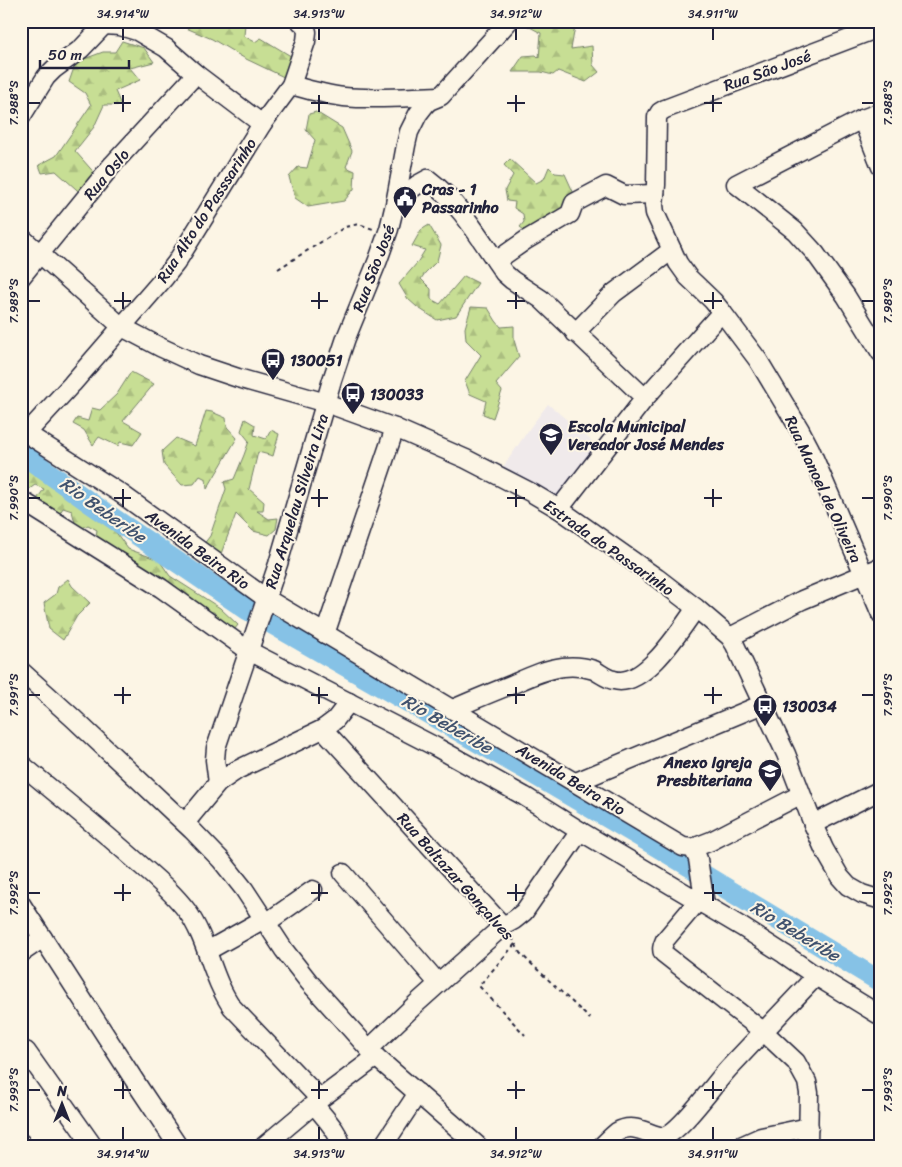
<svg xmlns="http://www.w3.org/2000/svg" width="902" height="1167" font-family="Sriracha,sans-serif">
<defs>
<pattern id="forest-firs" width="22" height="20" patternUnits="userSpaceOnUse" patternTransform="scale(1.25)"><rect width="22" height="20" fill="#c7de94"/><path d="M5 1l3.5 6h-7zM16 11l3.5 6h-7z" fill="#abbe80"/></pattern>
</defs>
<rect width="100%" height="100%" fill="#fcf5e5"/>
<filter id="ink" filterUnits="userSpaceOnUse"><feTurbulence type="fractalNoise" baseFrequency=".02" numOctaves="2"/><feDisplacementMap in="SourceGraphic" scale="10" xChannelSelector="R" yChannelSelector="G"/><feConvolveMatrix kernelMatrix="1 2 1 2 8 2 1 2 1" color-interpolation-filters="sRGB"/></filter>
<g filter="url(#ink)">
<path fill="#f0eaeb" d="M548,404L599,447L556,498L530,486L503,467L532,425Z"/>
<g fill="url(#forest-firs)" stroke="#748068">
<path d="M149,21H239L245,24L244,36L255,42L261,38L294,58L288,79L244,58L212,39L172,22L153,29Z"/>
<path d="M527,21H576L571,49L592,46L593,65L599,72L586,82L558,71L553,75L541,72H512L523,56L536,55L539,58L541,33L526,25Z"/>
<path d="M122,41L144,48L154,62L130,68L140,80L115,91L121,105H104L94,127L75,151L97,176L86,198L56,171L42,173L39,165L56,156L91,105L85,93L69,82L76,62L103,52H115Z"/>
<path d="M316,112L342,128L352,151L346,167L355,171L354,189L344,201L308,207L295,198L289,177L298,167L307,168L315,140L306,130L309,114Z"/>
<path d="M510,159L536,183L544,179L549,167L555,173L565,174L575,196L566,212L527,232L520,227L524,222L523,214L514,208L515,202L507,201L505,190L513,175L504,165Z"/>
<path d="M429,225L441,245L437,261L425,273L421,279L431,289V299L440,304L464,276L478,283L456,316L437,320L417,307L408,299L399,284L417,263L425,250L412,246L421,230Z"/>
<path d="M471,307L488,308L496,321L501,327L514,326V340L519,357L496,384L502,391L493,418L483,414L486,401L470,394L465,381L481,355L466,340L465,328Z"/>
<path d="M131,372L154,384L123,421L142,432L133,445L120,442L118,446L99,437L93,445L84,430L73,424L77,418L88,421L92,408L100,410L117,394Z"/>
<path d="M206,411L212,412L226,418L227,427L237,438L207,489L206,479L200,476L194,484L182,485L164,465L162,451L176,438L195,446Z"/>
<path d="M245,419L255,425L254,435L266,439L271,430L279,434L273,456L258,452L249,489L264,502L263,511H257L269,519L278,518L276,529L269,535L253,531L236,514L219,559L203,545L210,536L226,489L224,482L234,479L244,455L249,441L241,431Z"/>
<path d="M21,460L56,487L112,527L128,549L159,560L170,576L220,608L238,625L234,630L220,624L214,612H201L95,542L97,530L88,525L77,531L72,511L63,508L55,521L35,502L44,489L35,485L21,495Z"/>
<path d="M68,579L72,586L90,603L77,616L63,640L49,629L44,603L56,594L58,587Z"/>
</g>
<g fill="none" stroke-linecap="round" stroke-linejoin="round">
<path stroke="#86c2e6" stroke-width="21" d="M21,453L89,502L248,610L525,769L651,843L881,982"/>
<defs>
<g id="minor">
<path d="M98,21L104,25L120,26L137,31L154,41L166,48L196,74L262,124"/>
<path d="M881,27L665,109L660,112L657,117L656,185L654,205L655,213L678,263L688,277L713,301L722,312L758,360L800,430L810,449L881,614"/>
<path d="M291,85C309,90 326,95 344,97C375,100 407,97 438,96"/>
<path d="M881,112L862,119L736,184L795,231L815,253L846,296L881,353"/>
<path d="M21,117L46,77L54,69L81,49L104,25"/>
<path d="M862,119L881,167"/>
<path d="M396,200L417,185L428,179C460,203 481,240 504,273L512,280L541,299L645,398"/>
<path d="M21,237L122,327L160,347L199,365L238,378L326,403L395,428L466,459L532,493L559,509L657,578L696,608L730,637L735,645L786,754L813,824L824,849L840,877L848,886L862,894L881,900"/>
<path d="M496,261L526,240L570,214L574,203L606,186L624,195L655,194"/>
<path d="M21,277L113,164L196,74"/>
<path d="M575,333L614,293L672,250"/>
<path d="M21,430L120,493L267,599L683,847L693,848L711,841L800,795"/>
<path d="M26,434L72,384L165,277L176,263L262,124L291,85L306,41L307,32L305,25L300,21"/>
<path d="M21,500L161,588L249,651L436,747L524,796L580,831L742,927L784,954L816,976L881,1016"/>
<path d="M559,509L645,398L722,312"/>
<path d="M325,634L395,428"/>
<path d="M730,637L802,600L881,567"/>
<path d="M21,671L73,718L192,830L221,860L244,889L284,950L309,982L376,1057L478,1146"/>
<path d="M453,709C473,700 493,692 513,684C529,677 546,669 563,667C573,666 585,667 594,670C600,673 607,679 614,680C644,689 681,629 696,608"/>
<path d="M323,729L503,926"/>
<path d="M21,764C59,796 98,827 135,860C153,876 172,891 187,911C208,940 211,977 232,1007L320,1099"/>
<path d="M576,782L763,704"/>
<path d="M218,783L215,760L216,748L278,564L332,380L346,338L378,260L389,229L395,204L406,145L409,132L418,114L425,105L429,101L441,96L509,21"/>
<path d="M185,823L218,783L237,770L323,729L335,720L349,702"/>
<path d="M813,824L881,790"/>
<path d="M693,848L698,859L705,905"/>
<path d="M343,873L438,983"/>
<path d="M698,901L665,940C663,945 661,948 663,953L764,1032L796,1062L807,1082L809,1093L808,1146"/>
<path d="M21,904L140,1089L178,1146"/>
<path d="M266,923L313,890"/>
<path d="M207,951L264,919"/>
<path d="M21,953L43,938"/>
<path d="M369,1049L417,1003L503,926L514,920L524,912L580,831"/>
<path d="M26,1051L93,1146"/>
<path d="M314,1104C322,1115 340,1132 341,1146"/>
<path d="M21,1143L22,1146"/>
<path d="M264,1146L320,1099L376,1057"/>
<path d="M383,1146L418,1093"/>
<path d="M602,1146C607,1141 612,1136 617,1132C633,1122 647,1134 663,1137C680,1133 714,1084 729,1068C757,1038 787,1007 816,976"/>
<path d="M741,1146L761,1137L809,1127"/>
</g>
</defs>
<use href="#minor" stroke="#22223b" stroke-width="21"/>
<g stroke="#22223b" stroke-width="2" stroke-dasharray="4 4" stroke-linecap="butt">
<path d="M278,269L345,227L359,224L373,229"/>
<path d="M512,937L520,953L590,1019"/>
<path d="M515,944L479,986L525,1035"/>
</g>
<use href="#minor" stroke="#fcf5e5" stroke-width="18"/>
</g>
</g>
<path fill="none" stroke="#22223b" stroke-width="2" d="M123,28V40M319,28V40M516,28V40M713,28V40M123,95V112M319,95V112M516,95V112M713,95V112M28,103H40M114,103H131M311,103H328M507,103H525M704,103H722M862,103H874M123,292V309M319,292V309M516,292V309M713,292V309M28,301H40M114,301H131M311,301H328M507,301H525M704,301H722M862,301H874M123,489V507M319,489V507M516,489V507M713,489V507M28,498H40M114,498H131M311,498H328M507,498H525M704,498H722M862,498H874M123,687V704M319,687V704M516,687V704M713,687V704M28,695H40M114,695H131M311,695H328M507,695H525M704,695H722M862,695H874M123,884V901M319,884V901M516,884V901M713,884V901M28,893H40M114,893H131M311,893H328M507,893H525M704,893H722M862,893H874M123,1081V1099M319,1081V1099M516,1081V1099M713,1081V1099M28,1090H40M114,1090H131M311,1090H328M507,1090H525M704,1090H722M862,1090H874M123,1127V1140M319,1127V1140M516,1127V1140M713,1127V1140"/>
<defs>
<symbol id="civic-pin" viewBox="-11 -11 22 30"><path d="M0 17L-7.5 6A9.5 9.5 0 1 1 7.5 6Z" fill="#22223b" stroke="#fcf5e5"/><path d="M-.6-6.5H3V-4.5H.6V-3L4-1V1h2V6H-6V1h2V-1L-.6-3ZM-1.2 2.5V6h2.4V2.5Z" fill="#fff"/></symbol>
<symbol id="bus-pin" viewBox="-11 -11 22 30"><path d="M0 17L-7.5 6A9.5 9.5 0 1 1 7.5 6Z" fill="#22223b" stroke="#fcf5e5"/><path d="M-5-6H5V4H4V6H2V4H-2V6H-4V4H-5ZM-3.5-4V0h7V-4ZM-3.5 1.2v1.5H-2V1.2ZM2 1.2v1.5H3.5V1.2Z" fill="#fff"/></symbol>
<symbol id="school-pin" viewBox="-11 -11 22 30"><path d="M0 17L-7.5 6A9.5 9.5 0 1 1 7.5 6Z" fill="#22223b" stroke="#fcf5e5"/><path d="M0-5L7-2L0 1L-7-2ZM-4 1L0 2.5L4 1V4Q0 6-4 4Z" fill="#fff"/></symbol>
</defs>
<g fill-rule="evenodd">
<use href="#civic-pin" x="391" y="184" width="28" height="38"/>
<use href="#bus-pin" x="259" y="346" width="28" height="38"/>
<use href="#bus-pin" x="339" y="380" width="28" height="38"/>
<use href="#school-pin" x="537" y="421" width="28" height="38"/>
<use href="#bus-pin" x="751" y="692" width="28" height="38"/>
<use href="#school-pin" x="756" y="757" width="28" height="38"/>
</g>
<g text-anchor="middle" stroke-width="4" stroke-linejoin="round" paint-order="stroke">
<g font-size="16" fill="#22223b" stroke="#fcf5e5">
<text transform="translate(767 70) rotate(-20)" y="6">Rua São José</text>
<text transform="translate(106 174) rotate(-50)" y="6">Rua Oslo</text>
<text transform="translate(206 210) rotate(-57)" y="6">Rua Alto do Passsarinho</text>
<text transform="translate(373 268) rotate(-69)" y="6">Rua São José</text>
<text transform="translate(824 489) rotate(65)" y="6">Rua Manoel de Oliveira</text>
<text transform="translate(296 501) rotate(-73)" y="6">Rua Arquelau Silveira Lira</text>
<text transform="translate(609 547) rotate(35)" y="6">Estrada do Passarinho</text>
<text transform="translate(198 549) rotate(36)" y="6">Avenida Beira Rio</text>
<text transform="translate(571 779) rotate(31)" y="6">Avenida Beira Rio</text>
<text transform="translate(456 876) rotate(48)" y="6">Rua Baltazar Gonçalves</text>
</g>
<g font-size="16" font-weight="bold" fill="#22223b" stroke="#fcf5e5" text-anchor="start">
<text x="422" y="195">Cras - 1<tspan x="422" dy="18">Passarinho</tspan></text>
<text x="290" y="366">130051</text>
<text x="370" y="400">130033</text>
<text x="568" y="432">Escola Municipal<tspan x="568" dy="18">Vereador José Mendes</tspan></text>
<text x="782" y="712">130034</text>
<text x="752" y="768" text-anchor="end">Anexo Igreja<tspan x="752" dy="18">Presbiteriana</tspan></text>
</g>
<g font-size="18" font-style="italic" fill="#40526e" stroke="#fcf5e5">
<text transform="translate(103 510) rotate(35)" y="6">Rio Beberibe</text>
<text transform="translate(447 724) rotate(30)" y="6">Rio Beberibe</text>
<text transform="translate(795 931) rotate(31)" y="6">Rio Beberibe</text>
</g>
</g>
<rect width="902" height="1167" fill="none" stroke="#fcf5e5" stroke-width="55"/>
<g transform="translate(62 1104)" stroke="#fcf5e5" stroke-width="4" paint-order="stroke">
<path d="M0-4L9 19L0 12L-9 19Z" fill="#22223b"/>
<text y="-8" font-size="14" font-weight="bold" text-anchor="middle" fill="#22223b">N</text>
</g>
<path d="M40 60v8h89v-8" fill="none" stroke="#22223b" stroke-width="2.5"/>
<text x="48" y="60" font-size="15" fill="#22223b" stroke="#fcf5e5" stroke-width="4" paint-order="stroke">50 m</text>
<rect x="28" y="28" width="846" height="1112" fill="none" stroke="#22223b" stroke-width="2"/>
<g font-size="12" text-anchor="middle" fill="#22223b">
<text x="123" y="18">34.914°W</text>
<text x="319" y="18">34.913°W</text>
<text x="516" y="18">34.912°W</text>
<text x="713" y="18">34.911°W</text>
<text transform="translate(14 103) rotate(-90)" y="4">7.988°S</text>
<text transform="translate(888 103) rotate(-90)" y="4">7.988°S</text>
<text transform="translate(14 301) rotate(-90)" y="4">7.989°S</text>
<text transform="translate(888 301) rotate(-90)" y="4">7.989°S</text>
<text transform="translate(14 498) rotate(-90)" y="4">7.990°S</text>
<text transform="translate(888 498) rotate(-90)" y="4">7.990°S</text>
<text transform="translate(14 695) rotate(-90)" y="4">7.991°S</text>
<text transform="translate(888 695) rotate(-90)" y="4">7.991°S</text>
<text transform="translate(14 893) rotate(-90)" y="4">7.992°S</text>
<text transform="translate(888 893) rotate(-90)" y="4">7.992°S</text>
<text transform="translate(14 1090) rotate(-90)" y="4">7.993°S</text>
<text transform="translate(888 1090) rotate(-90)" y="4">7.993°S</text>
<text x="123" y="1158">34.914°W</text>
<text x="319" y="1158">34.913°W</text>
<text x="516" y="1158">34.912°W</text>
<text x="713" y="1158">34.911°W</text>
</g>
</svg>
